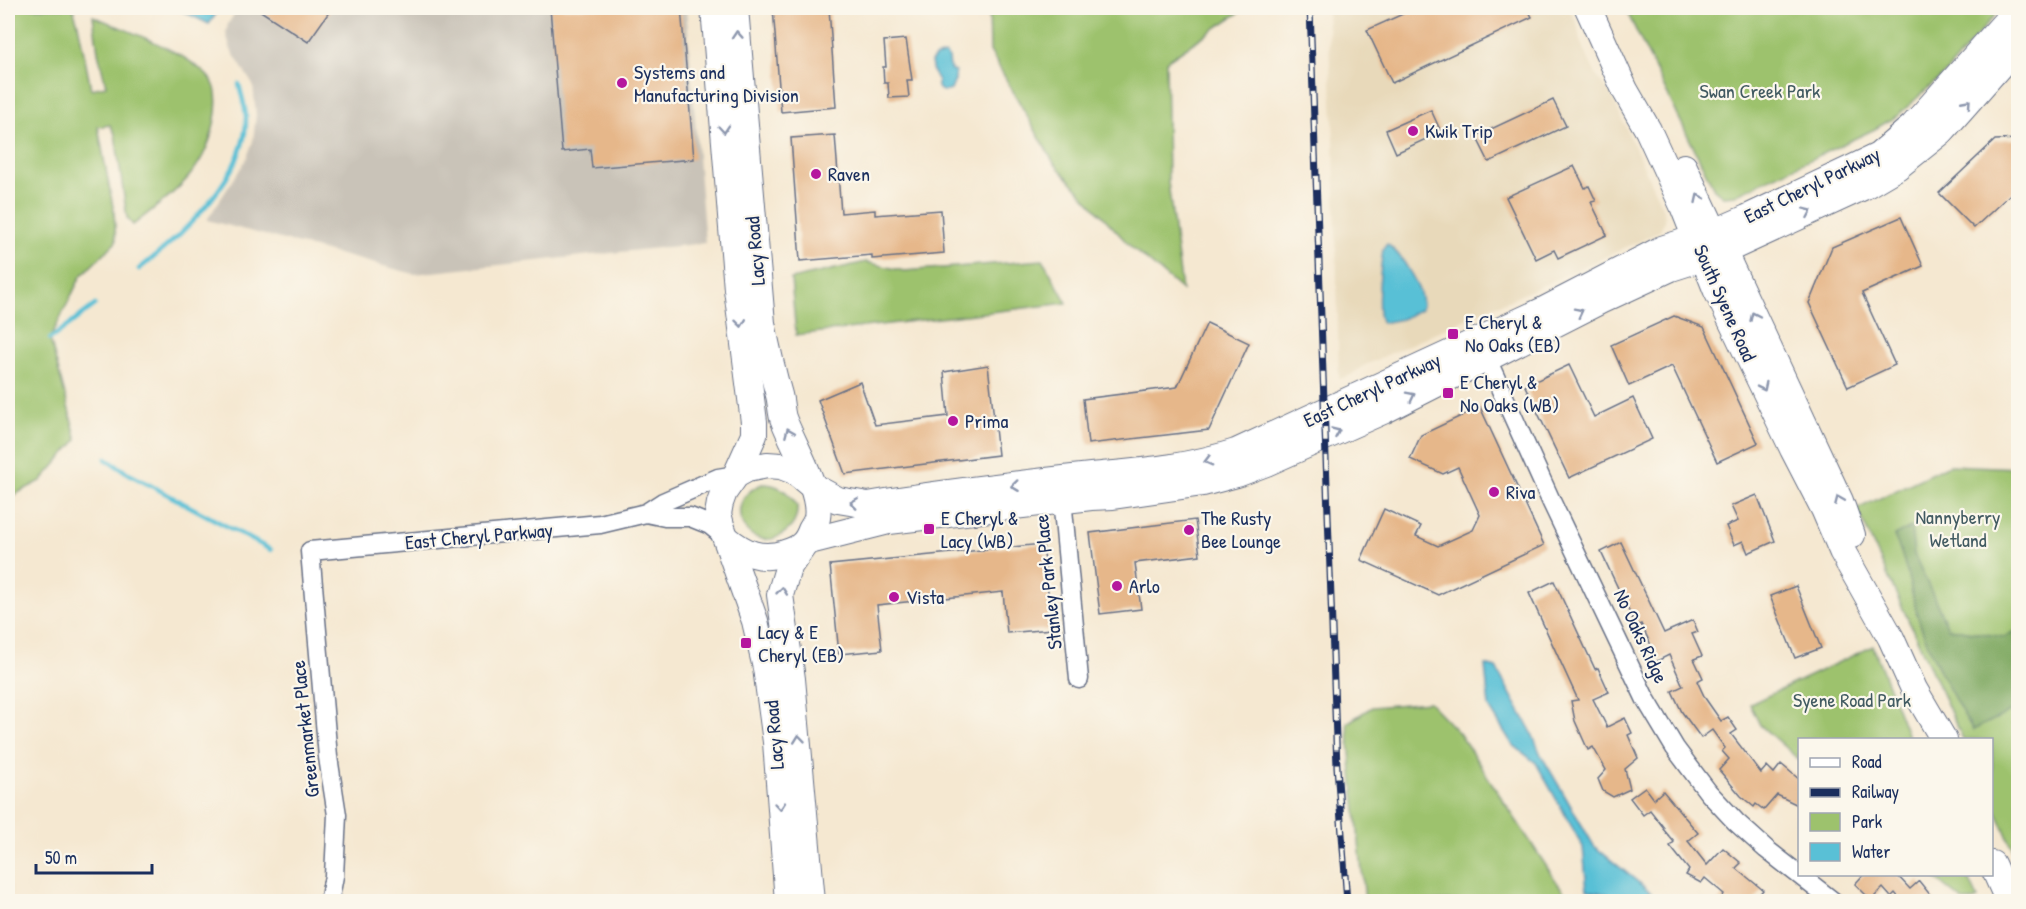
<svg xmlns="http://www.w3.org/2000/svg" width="2026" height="909" font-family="'Patrick Hand',sans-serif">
<rect width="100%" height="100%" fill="#fbf7ec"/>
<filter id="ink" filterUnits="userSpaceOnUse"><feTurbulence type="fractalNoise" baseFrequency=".0167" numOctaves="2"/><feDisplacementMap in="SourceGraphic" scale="12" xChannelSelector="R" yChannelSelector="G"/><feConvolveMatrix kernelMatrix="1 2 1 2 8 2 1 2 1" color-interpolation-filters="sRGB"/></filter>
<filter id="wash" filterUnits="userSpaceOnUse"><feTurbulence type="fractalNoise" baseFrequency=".008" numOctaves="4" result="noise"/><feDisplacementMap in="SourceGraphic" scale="24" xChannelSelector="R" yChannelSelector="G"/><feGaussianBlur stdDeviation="1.35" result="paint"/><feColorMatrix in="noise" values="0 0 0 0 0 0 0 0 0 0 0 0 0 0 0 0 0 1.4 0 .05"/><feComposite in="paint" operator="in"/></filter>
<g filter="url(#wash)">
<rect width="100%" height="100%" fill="#f5e8d1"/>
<path fill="#e8d9ba" d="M1327,8H1569L1577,23L1580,41L1597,77L1610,93L1662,207L1665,215L1664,222L1660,230L1653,235L1508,301L1494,306L1363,366L1351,375L1339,379L1334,140Z"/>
<path fill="#c9c3b8" d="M238,8H686L705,243L414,274L207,220L246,160L253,141L256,115L253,85L231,50L226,33L228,24Z"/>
<g fill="#9dc26d" stroke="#5c7866" stroke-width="1.5">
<path d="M8,8H73L78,24L91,89L106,86L98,52L93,16C125,30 195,54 213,83C218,92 217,110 215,119C206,173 173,193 133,225L127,218L115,134L110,125L98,127L114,212L116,242L81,276L50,339L77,440L41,481L8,498Z"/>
<path d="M989,8H1246L1166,61L1168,182L1182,290L1130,246L1054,163L990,51Z"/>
<path d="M1625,8H2001L1946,72L1897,116L1875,129L1735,195L1723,196L1714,189Z"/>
<path d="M1043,260L1067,303L796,335L791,279L866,262L904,271Z"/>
<path d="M1949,465L2018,468V860L1992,802V740L1963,739L1857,509Z"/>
<path d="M762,484C779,484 787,491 797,505C798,517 795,526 784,533C750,558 716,503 762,484Z"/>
<path d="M1873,646L1909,739L1800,740L1799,760L1760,725L1750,704Z"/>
<path d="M1429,702L1459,733L1556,881L1571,901H1365L1347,723L1372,707Z"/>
<path d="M1931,875H1967L1978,898L1971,901H1963Z"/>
</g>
<path fill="#7ea860" stroke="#4c6c5f" stroke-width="1.5" d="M1911,527L1914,554L1948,628L2004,637L2018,630V708L1973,730C1954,700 1928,651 1918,617C1910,589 1907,562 1894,536Z"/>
<g fill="#59c0d6" stroke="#3a789a" stroke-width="1.5">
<path d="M176,8H220L209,24Z"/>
<path d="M945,54L949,58L950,69L955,72V80L951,90C945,92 942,92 938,88V80L933,73L931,62L935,57Z"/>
<path d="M1387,244C1401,253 1426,293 1421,309L1402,319L1382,323C1375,313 1381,264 1383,249Z"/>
<path d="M1485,665L1496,668L1531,731L1541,755L1594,846L1655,896L1657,901H1629L1627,898L1587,890L1583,847L1536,763L1512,744L1489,707Z"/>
</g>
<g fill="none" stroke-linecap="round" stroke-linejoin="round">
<g stroke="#59c0d6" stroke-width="4.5">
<path d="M139,269C181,237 249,173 246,116C245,105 241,94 239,84"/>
<path d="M50,339L95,305"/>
<path d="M106,459L131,475L271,550"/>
</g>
</g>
<g id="blocks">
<g fill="#e6b78a">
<path d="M256,8H332L308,42Z"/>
<path d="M550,8H681L694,159L592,168L590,149L562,152Z"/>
<path d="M773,8H829L836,107L781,112Z"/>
<path d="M1416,8H1527L1532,17L1392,83L1367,30Z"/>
<path d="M906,39L912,80H907L909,97L889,98L888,83H884L883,67H886L884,41Z"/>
<path d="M1553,100L1566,126L1489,162L1476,136Z"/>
<path d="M1431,110L1441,132L1396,153L1386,130Z"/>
<path d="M835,135L841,213L875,210V215L941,210L944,253L872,259V255L800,261L791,138Z"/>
<path d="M2019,139V186L1974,228L1939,193L1995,140Z"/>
<path d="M1574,166L1585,188L1589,186L1596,201L1591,202L1607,235L1558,258L1554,250L1536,259L1506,197Z"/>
<path d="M1901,217L1923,266L1862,293L1895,365L1848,387L1809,303L1832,247Z"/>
<path d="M1674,316L1704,327L1758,443L1717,462L1672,366L1629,386L1611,345Z"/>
<path d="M1207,323L1249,343L1209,430L1088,444L1083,399L1177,387Z"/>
<path d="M988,365L998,455L845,474L818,400L860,382L875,425L948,416L944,372Z"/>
<path d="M1569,365L1594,417L1633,398L1652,439L1569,478L1525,386Z"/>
<path d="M1480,407L1544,545L1438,595L1361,560L1384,509L1421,526L1416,536L1438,546L1473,530L1480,515L1458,467L1443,474L1410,459L1421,435Z"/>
<path d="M1757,495L1775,541L1748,553L1743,541L1734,545L1726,526L1738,521L1731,506Z"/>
<path d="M1195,520L1200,555L1135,563L1141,609L1100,614L1090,533Z"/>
<path d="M1621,542L1664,633L1693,620L1698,632L1692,634L1702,656L1694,659L1703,678L1697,681L1705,698L1721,721L1728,717L1737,730L1731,734L1761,773L1767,766L1774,773L1781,764L1800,780V806L1777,795L1764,810L1756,804L1754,807L1741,796L1719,770L1729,759L1722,751L1725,748L1712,730L1701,738L1682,712L1672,691L1683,686L1669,655L1653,663L1647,649L1652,647L1641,624L1636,626L1601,552Z"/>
<path d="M1043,544L1052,629L1007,633L1003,592L877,605L882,650L839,654L830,565Z"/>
<path d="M1554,581L1595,669L1598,668L1609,692L1593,699L1607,727L1625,718L1632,733L1628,735L1638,758L1625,769L1630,789L1613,797L1603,791L1598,779L1606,770L1593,747L1588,750L1575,721L1571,701L1578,700L1529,593Z"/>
<path d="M1796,586L1821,648L1795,658L1770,596Z"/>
<path d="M1645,787L1654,799L1663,791L1698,833L1688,841L1707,865L1723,848L1741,863L1736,868L1763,890L1753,902H1718L1724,894L1705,878L1701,883L1686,875L1689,870L1670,846L1674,842L1663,829L1664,828L1650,810L1643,815L1630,798Z"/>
<path d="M1864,874H1896L1910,889L1919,881L1936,902H1897L1900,899L1895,893L1891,897L1883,888L1871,900L1855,884Z"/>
</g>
</g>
</g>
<g filter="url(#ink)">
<use href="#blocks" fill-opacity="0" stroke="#677086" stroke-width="1.5"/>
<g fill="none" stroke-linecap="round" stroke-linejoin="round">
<defs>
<g id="street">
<path d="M1482,348L1552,503L1645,698L1675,748L1708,792L1736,822L1766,849L1834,902"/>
<path d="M1061,488L1079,679"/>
<path d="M646,513L665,517H690L710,525L726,538"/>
<path d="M329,902L334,876L337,815L328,757L310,551L600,524L646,513L663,502L718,478L736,475"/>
</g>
<g id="secondary">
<path d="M714,8L737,289L754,422V435L736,475"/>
<path d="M1588,8L1625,90L1648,130L1683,206L1716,289L1793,449L1824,509L1842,551L1891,638L1914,689L1944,740"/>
<path d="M1684,167L1840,501L1852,535"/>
<path d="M726,538C744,553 761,561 785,553C799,549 806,544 811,530C813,527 816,522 817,518C822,492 792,443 783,418C781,411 781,403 779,395C772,371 767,348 762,323L735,8"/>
<path d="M806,542L889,521L1091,497L1113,496L1203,483L1237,474L1266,463L1385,410L1602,300L1671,268L1724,251L1863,187L1897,167L1942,131L2018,45"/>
<path d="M806,542L788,568L780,595L792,679L812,902"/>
<path d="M1992,864L2009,902"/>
<path d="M788,902L776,742L766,668L755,621L721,525L718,514L720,503L724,492L736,475L747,469L767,465L781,466L794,471L812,486L838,500L868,505C942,493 1017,484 1091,476C1143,471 1186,468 1236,452L1544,310L1662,249L1715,232L1747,218L1878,156L1913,126L2018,8"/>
</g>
</defs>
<use href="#street" stroke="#677086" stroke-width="21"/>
<use href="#secondary" stroke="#677086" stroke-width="28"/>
<use href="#street" stroke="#fff" stroke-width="18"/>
<use href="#secondary" stroke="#fff" stroke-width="26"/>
<defs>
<path id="rail" d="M1310,8L1337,767L1347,902"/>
</defs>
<use href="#rail" stroke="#1b2f5e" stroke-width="7"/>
<use href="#rail" stroke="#fbf7ec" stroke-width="4.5" stroke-dasharray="14" stroke-linecap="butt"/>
</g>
<defs><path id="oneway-chevron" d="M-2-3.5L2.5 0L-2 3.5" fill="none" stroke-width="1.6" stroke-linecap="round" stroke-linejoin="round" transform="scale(1.5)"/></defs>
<g stroke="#8d97ae">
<use href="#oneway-chevron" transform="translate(737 35) rotate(-94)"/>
<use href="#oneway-chevron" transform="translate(1967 103) rotate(-48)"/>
<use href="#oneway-chevron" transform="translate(724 129) rotate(85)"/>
<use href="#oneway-chevron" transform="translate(1699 198) rotate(-115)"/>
<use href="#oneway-chevron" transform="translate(1808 212) rotate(-24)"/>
<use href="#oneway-chevron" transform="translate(1579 312) rotate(-27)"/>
<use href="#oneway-chevron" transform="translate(1754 316) rotate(-115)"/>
<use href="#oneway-chevron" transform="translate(741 323) rotate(83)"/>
<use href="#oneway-chevron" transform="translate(1763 387) rotate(64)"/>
<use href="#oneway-chevron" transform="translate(1411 396) rotate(-27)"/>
<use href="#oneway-chevron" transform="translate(789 432) rotate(-113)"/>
<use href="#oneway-chevron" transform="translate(1336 432) rotate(-24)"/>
<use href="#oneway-chevron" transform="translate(1208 461) rotate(165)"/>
<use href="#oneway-chevron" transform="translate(1015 486) rotate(173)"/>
<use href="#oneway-chevron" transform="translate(1839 500) rotate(-113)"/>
<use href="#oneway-chevron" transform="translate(854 503) rotate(-172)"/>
<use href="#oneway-chevron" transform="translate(782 591) rotate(-84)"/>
<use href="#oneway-chevron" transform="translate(799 739) rotate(-96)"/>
<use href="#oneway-chevron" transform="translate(780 806) rotate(85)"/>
</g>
</g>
<g fill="#b5179e" stroke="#fbf7ec" stroke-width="2">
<circle cx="622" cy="83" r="6"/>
<circle cx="1413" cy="131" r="6"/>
<circle cx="816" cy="174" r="6"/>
<rect x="1447" y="328" width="12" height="12" rx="3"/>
<rect x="1442" y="387" width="12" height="12" rx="3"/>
<circle cx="953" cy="421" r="6"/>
<circle cx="1494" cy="492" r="6"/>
<rect x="923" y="523" width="12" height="12" rx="3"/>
<circle cx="1189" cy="530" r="6"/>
<circle cx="1117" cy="586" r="6"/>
<circle cx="894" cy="597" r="6"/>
<rect x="740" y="637" width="12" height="12" rx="3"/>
</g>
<g text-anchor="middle" stroke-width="4.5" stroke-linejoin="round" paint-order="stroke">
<g font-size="20" fill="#1b2f5e" stroke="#fbf7ec" text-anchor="start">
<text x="634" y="79">Systems and<tspan x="634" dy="23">Manufacturing Division</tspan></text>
<text x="1425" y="138">Kwik Trip</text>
<text x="828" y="181">Raven</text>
<text x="1465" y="329">E Cheryl &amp;<tspan x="1465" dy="23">No Oaks (EB)</tspan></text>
<text x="1460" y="389">E Cheryl &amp;<tspan x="1460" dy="23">No Oaks (WB)</tspan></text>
<text x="965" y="428">Prima</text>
<text x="1506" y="499">Riva</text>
<text x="941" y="525">E Cheryl &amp;<tspan x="941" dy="23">Lacy (WB)</tspan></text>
<text x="1201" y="525">The Rusty<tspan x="1201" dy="23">Bee Lounge</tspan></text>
<text x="1129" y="593">Arlo</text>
<text x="906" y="604">Vista</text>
<text x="758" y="639">Lacy &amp; E<tspan x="758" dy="23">Cheryl (EB)</tspan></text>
</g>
<g font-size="20" fill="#425b62" stroke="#fbf7ec">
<text x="1760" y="98">Swan Creek Park</text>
<text x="1958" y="524">Nannyberry<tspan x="1958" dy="23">Wetland</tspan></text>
<text x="1852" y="707">Syene Road Park</text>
</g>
<g font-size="20" fill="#1b2f5e" stroke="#fbf7ec">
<text transform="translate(1812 185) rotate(-26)" y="7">East Cheryl Parkway</text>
<text transform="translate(755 251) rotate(-95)" y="7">Lacy Road</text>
<text transform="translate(1725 303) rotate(66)" y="7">South Syene Road</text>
<text transform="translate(1372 390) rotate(-25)" y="7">East Cheryl Parkway</text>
<text transform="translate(479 536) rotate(-5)" y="7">East Cheryl Parkway</text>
<text transform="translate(1048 582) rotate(-96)" y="7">Stanley Park Place</text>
<text transform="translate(1641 636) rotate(65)" y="7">No Oaks Ridge</text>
<text transform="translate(305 729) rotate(-96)" y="7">Greenmarket Place</text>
<text transform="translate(774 735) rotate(-95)" y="7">Lacy Road</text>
</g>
</g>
<rect width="2026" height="909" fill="none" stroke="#fbf7ec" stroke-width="30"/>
<rect x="1798" y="738" width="195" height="138" fill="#fbf7ec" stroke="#a1a7b3" stroke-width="1.5"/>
<rect x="1810" y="758" width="30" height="9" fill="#ffffff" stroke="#a1a7b3" stroke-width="1.5"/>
<text x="1852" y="768" font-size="18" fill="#1b2f5e">Road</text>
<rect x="1810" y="788" width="30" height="9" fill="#1b2f5e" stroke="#a1a7b3" stroke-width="1.5"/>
<text x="1852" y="798" font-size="18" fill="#1b2f5e">Railway</text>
<rect x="1810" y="813" width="30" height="18" fill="#9dc26d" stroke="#a1a7b3" stroke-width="1.5"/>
<text x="1852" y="828" font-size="18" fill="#1b2f5e">Park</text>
<rect x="1810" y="843" width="30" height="18" fill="#59c0d6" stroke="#a1a7b3" stroke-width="1.5"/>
<text x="1852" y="858" font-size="18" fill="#1b2f5e">Water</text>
<path d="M36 864v9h116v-9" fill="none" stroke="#1b2f5e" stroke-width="3"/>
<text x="45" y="864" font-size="18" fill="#1b2f5e" stroke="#fbf7ec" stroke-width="4.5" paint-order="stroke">50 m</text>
</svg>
